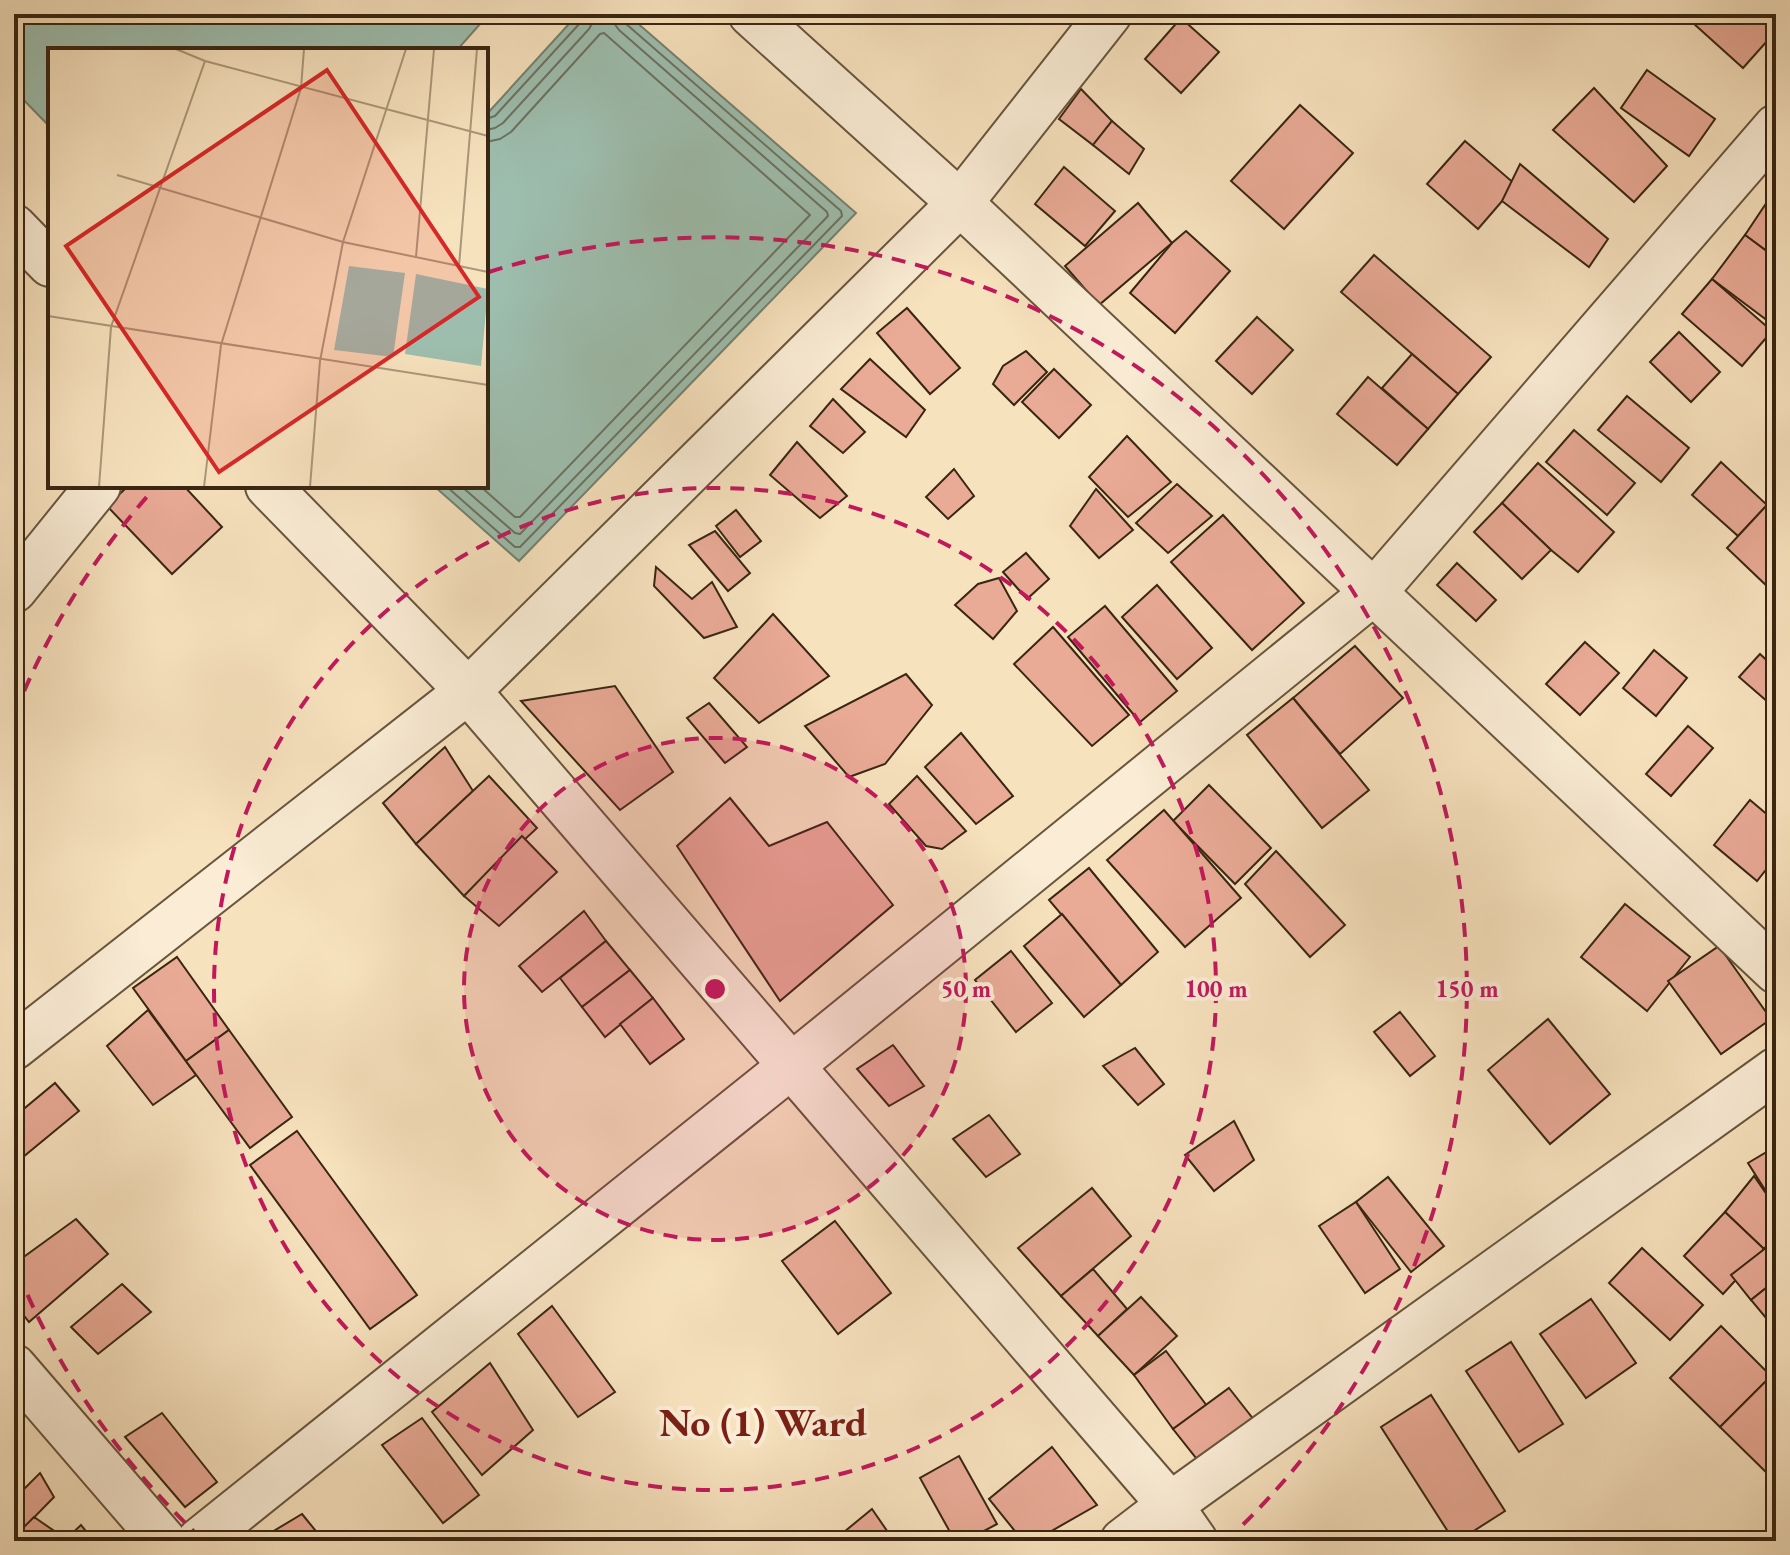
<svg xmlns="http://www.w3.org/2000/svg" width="1790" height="1555" font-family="'EB Garamond',serif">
<rect width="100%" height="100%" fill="#f7e2be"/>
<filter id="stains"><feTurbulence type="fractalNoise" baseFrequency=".0025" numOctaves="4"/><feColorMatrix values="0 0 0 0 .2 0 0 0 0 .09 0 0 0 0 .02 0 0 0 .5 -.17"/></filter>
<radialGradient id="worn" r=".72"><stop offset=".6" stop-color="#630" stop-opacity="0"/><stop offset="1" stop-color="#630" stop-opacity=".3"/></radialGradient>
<g fill="#9dbeae" stroke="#75816f" stroke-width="2">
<path d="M14,14H489L457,50H50V127L14,90Z"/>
<path d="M578,14H627L856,213L519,561L434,486H486V115Z"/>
</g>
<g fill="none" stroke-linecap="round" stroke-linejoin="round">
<g stroke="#6b7260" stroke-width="2">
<path d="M486,119L495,116L581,22L583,14"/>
<path d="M486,130L495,128L503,123L589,29L593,22V14"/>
<path d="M446,486L515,547H520L842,216L841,211L625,23L623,14"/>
<path d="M461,486L515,533L520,534L828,216L827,212L619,30L613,22L612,14"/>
<path d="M480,486L515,517H520L810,215L604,33L600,34L511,132L500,139L486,142"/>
</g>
</g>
<g fill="#e9aa96" stroke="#392611" stroke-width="2">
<path d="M1683,14H1763L1776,25V31L1743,68Z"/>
<path d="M1181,18L1219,52L1181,93L1145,59Z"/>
<path d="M1647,70L1715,119L1689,156L1621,108Z"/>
<path d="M1594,88L1667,166L1634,202L1553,130Z"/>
<path d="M1081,89L1112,121L1093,145L1059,119Z"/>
<path d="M1300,105L1353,153L1284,229L1231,181Z"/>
<path d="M1112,121L1144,149L1129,174L1093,145Z"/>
<path d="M1465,141L1516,185L1478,229L1427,184Z"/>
<path d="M1520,164L1608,239L1589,267L1502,201Z"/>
<path d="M1064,167L1115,211L1085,246L1035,204Z"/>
<path d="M1769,199L1776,205V258L1745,235Z"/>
<path d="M1138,203L1172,243L1099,305L1065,266Z"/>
<path d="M1186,231L1230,271L1175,333L1130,293L1172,243Z"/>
<path d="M1745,235L1776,258V327L1712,279Z"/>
<path d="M1374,255L1491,357L1458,394L1341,292Z"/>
<path d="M1712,279L1772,331L1742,366L1682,314Z"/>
<path d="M907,308L960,368L930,394L877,333Z"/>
<path d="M1257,317L1293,350L1252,394L1216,361Z"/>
<path d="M1679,332L1720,372L1691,402L1650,362Z"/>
<path d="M1026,351L1047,372L1014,405L993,384L1003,366Z"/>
<path d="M1412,354L1458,394L1428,429L1382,388Z"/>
<path d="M870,359L925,410L906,437L841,389Z"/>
<path d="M1054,369L1091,405L1059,438L1022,402Z"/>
<path d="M1368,377L1428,429L1397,465L1337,414Z"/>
<path d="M1627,396L1689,448L1661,482L1598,430Z"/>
<path d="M833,399L865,432L843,453L810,426Z"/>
<path d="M1574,430L1635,483L1607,515L1546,462Z"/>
<path d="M1127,436L1171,482L1128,517L1089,477Z"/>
<path d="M797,442L847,496L820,518L770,475Z"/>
<path d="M1721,462L1767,505L1738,536L1692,495Z"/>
<path d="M1538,463L1614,532L1578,572L1551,550L1502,503Z"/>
<path d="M954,469L974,496L948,519L926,497Z"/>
<path d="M1177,484L1212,516L1168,553L1136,523Z"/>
<path d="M128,486H184L222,527L172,574L107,506Z"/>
<path d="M1096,489L1133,530L1099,558L1070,526Z"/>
<path d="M1502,503L1551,550L1522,579L1474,532Z"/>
<path d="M1767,505L1776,514V583L1770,589L1727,548Z"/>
<path d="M736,510L761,541L740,557L716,526Z"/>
<path d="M1223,515L1304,603L1252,650L1171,562Z"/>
<path d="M715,531L750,573L728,591L689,545Z"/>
<path d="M1026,553L1049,579L1027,599L1003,572Z"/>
<path d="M1457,563L1496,600L1476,621L1437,585Z"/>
<path d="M656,567L692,599L712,582L737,627L704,638L654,586Z"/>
<path d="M999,578L1017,611L993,639L955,605L978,584Z"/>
<path d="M1157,585L1212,648L1177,679L1122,617Z"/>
<path d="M1105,606L1177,691L1140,722L1068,637Z"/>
<path d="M773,614L829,676L759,723L714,678Z"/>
<path d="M1053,627L1129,715L1092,746L1014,664Z"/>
<path d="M1585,642L1619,673L1580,715L1546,684Z"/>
<path d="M1355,646L1403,698L1340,754L1293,698Z"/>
<path d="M1654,650L1687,678L1656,716L1623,688Z"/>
<path d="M1760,654L1776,669V709L1739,677Z"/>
<path d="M906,674L932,705L885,764L849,777L805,726Z"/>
<path d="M615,686L673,772L620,810L521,701Z"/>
<path d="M1293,698L1369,790L1322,828L1247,735Z"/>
<path d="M709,703L747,747L725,763L687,718Z"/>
<path d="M1688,726L1713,748L1671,796L1646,774Z"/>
<path d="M961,733L1013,796L976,824L925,767Z"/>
<path d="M445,747L473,791L416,844L383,803Z"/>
<path d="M489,776L537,828L464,896L416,844Z"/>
<path d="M917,776L966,831L942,849L926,846L889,804Z"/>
<path d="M1209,785L1271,848L1235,884L1173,821Z"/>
<path d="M730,798L769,846L827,822L893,905L780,1001L677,846Z"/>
<path d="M1750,800L1776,822V857L1757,881L1714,845Z"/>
<path d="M1164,810L1241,898L1185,947L1107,860Z"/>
<path d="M522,836L557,872L499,926L464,896Z"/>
<path d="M1276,851L1345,925L1310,957L1245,884Z"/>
<path d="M1089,868L1158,952L1121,985L1049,900Z"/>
<path d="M1625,904L1690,957L1647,1011L1581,957Z"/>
<path d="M584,911L606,941L542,992L519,966Z"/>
<path d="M1062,914L1121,985L1084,1017L1024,946Z"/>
<path d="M606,941L630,970L582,1007L560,978Z"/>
<path d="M1719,946L1771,1019L1721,1054L1668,981Z"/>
<path d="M1011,951L1052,1003L1016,1032L975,980Z"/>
<path d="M177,957L229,1030L186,1061L133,988Z"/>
<path d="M630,970L653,998L605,1037L582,1007Z"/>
<path d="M653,998L684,1039L650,1064L620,1024Z"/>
<path d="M148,1010L196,1075L153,1105L107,1046Z"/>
<path d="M1400,1012L1435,1056L1410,1076L1374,1032Z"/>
<path d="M1548,1019L1610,1094L1550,1144L1488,1070Z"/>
<path d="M229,1030L292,1117L250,1148L186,1061Z"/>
<path d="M893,1045L924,1086L889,1106L857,1069Z"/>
<path d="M1135,1048L1164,1084L1138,1105L1103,1066Z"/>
<path d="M55,1083L79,1111L23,1157L14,1146V1117Z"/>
<path d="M989,1115L1020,1154L986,1177L953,1139Z"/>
<path d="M1234,1121L1254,1160L1214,1191L1185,1155Z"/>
<path d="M297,1131L417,1295L370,1329L250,1165Z"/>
<path d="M1775,1147L1776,1203L1774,1204L1748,1163Z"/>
<path d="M1754,1176L1776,1208V1233L1764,1249L1725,1212Z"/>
<path d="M1388,1177L1444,1246L1411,1272L1356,1202Z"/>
<path d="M1092,1188L1131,1236L1061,1296L1018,1248Z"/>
<path d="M1356,1202L1400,1269L1365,1293L1319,1226Z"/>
<path d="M1725,1212L1764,1249L1723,1294L1684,1256Z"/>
<path d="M76,1219L108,1254L29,1322L14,1303V1264Z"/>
<path d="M835,1221L891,1293L838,1334L782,1261Z"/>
<path d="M1776,1240V1280L1751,1300L1731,1275Z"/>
<path d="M1642,1248L1703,1305L1670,1340L1609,1283Z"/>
<path d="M1093,1269L1127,1309L1098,1336L1061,1296Z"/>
<path d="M1776,1280V1330L1751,1300Z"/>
<path d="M122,1284L151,1312L98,1354L71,1327Z"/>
<path d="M1141,1297L1177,1336L1134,1375L1098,1336Z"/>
<path d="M1591,1299L1636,1363L1586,1398L1540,1334Z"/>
<path d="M552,1306L615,1392L578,1417L518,1334Z"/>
<path d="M1721,1326L1771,1376L1720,1427L1670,1378Z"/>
<path d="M1511,1342L1563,1424L1519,1452L1466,1371Z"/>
<path d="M1166,1351L1207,1406L1173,1429L1134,1375Z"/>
<path d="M490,1363L533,1430L482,1475L432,1412Z"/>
<path d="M1771,1376L1776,1380V1474L1772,1478L1720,1427Z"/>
<path d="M1229,1388L1258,1425L1204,1468L1173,1429Z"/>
<path d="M1431,1395L1505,1511L1458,1541H1454L1381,1427Z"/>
<path d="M162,1413L217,1482L185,1507L125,1437Z"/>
<path d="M422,1418L479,1495L443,1523L382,1445Z"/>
<path d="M1052,1447L1097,1505L1034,1541H1023L989,1499Z"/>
<path d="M959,1456L997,1524L965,1541H955L920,1478Z"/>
<path d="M40,1473L54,1497L14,1538V1499Z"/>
<path d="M872,1509L894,1541H833Z"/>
<path d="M302,1514L324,1541H280L272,1532Z"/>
<path d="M34,1517L66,1539L81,1525L94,1541H27L19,1532Z"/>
</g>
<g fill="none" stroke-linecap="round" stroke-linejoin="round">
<defs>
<g id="minor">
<path d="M751,14L960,203L1776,971"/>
<path d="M14,227L50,264"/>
<path d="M268,486L468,691L1170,1505L1195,1541"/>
<path d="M14,590L98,486"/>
<path d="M14,1047L468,691L960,203L1109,14"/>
<path d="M14,1367L164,1541"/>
<path d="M199,1541L791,1066L1374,592L1776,127"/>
<path d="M1123,1541L1170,1505L1776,1070"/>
</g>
</defs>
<use href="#minor" stroke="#68553c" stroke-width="48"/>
<use href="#minor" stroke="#faecd5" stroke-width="44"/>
</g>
<circle cx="715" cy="989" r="251" fill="#c2185b" fill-opacity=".12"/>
<g fill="none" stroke="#c2185b" stroke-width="4" stroke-dasharray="14 10">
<circle cx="715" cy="989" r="251"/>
<circle cx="715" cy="989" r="501"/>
<path d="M202 1539A752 752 0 0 1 15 1265M15 713A752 752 0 0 1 152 491M489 272A752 752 0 0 1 1228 1539"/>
</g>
<g text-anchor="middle" stroke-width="8" stroke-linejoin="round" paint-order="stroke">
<g font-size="40" font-weight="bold" fill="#7a1f14" stroke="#faecd5">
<text x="763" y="1436">No (1) Ward</text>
</g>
</g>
<g transform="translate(48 48)">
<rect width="440" height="440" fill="#f7e2be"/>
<path d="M301,218L357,225L345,309L286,302ZM368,226L440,241L433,318L357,306Z" fill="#9dbeae"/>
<path fill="none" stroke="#ab9779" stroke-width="2" d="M128,1L157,13L440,88M69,127L295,194L440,224M368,209L386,1M411,218L429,1M0,268L440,337M51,439L63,279L157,13M156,439L173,297L253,40L256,1M262,439L272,313L295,194L358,1"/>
<path fill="#d62828" fill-opacity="0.15" stroke="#d62828" stroke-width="4" d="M279,22L431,249L171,424L18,198Z"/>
<rect width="440" height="440" fill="none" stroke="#392611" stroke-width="4"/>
</g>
<circle cx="715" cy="989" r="12" fill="#c2185b" stroke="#faecd5" stroke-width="4"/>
<g font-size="24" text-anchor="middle" font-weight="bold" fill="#c2185b" stroke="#faecd5" stroke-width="8" stroke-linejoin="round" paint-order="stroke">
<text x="966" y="997">50 m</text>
<text x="1216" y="997">100 m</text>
<text x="1467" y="997">150 m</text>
</g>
<rect width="1790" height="1555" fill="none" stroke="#f7e2be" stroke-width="48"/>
<rect x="16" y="16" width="1758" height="1523" fill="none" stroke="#392611" stroke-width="4"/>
<rect x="24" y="24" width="1742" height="1507" fill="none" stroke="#392611" stroke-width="2"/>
<rect width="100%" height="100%" filter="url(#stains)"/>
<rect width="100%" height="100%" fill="url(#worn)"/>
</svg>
